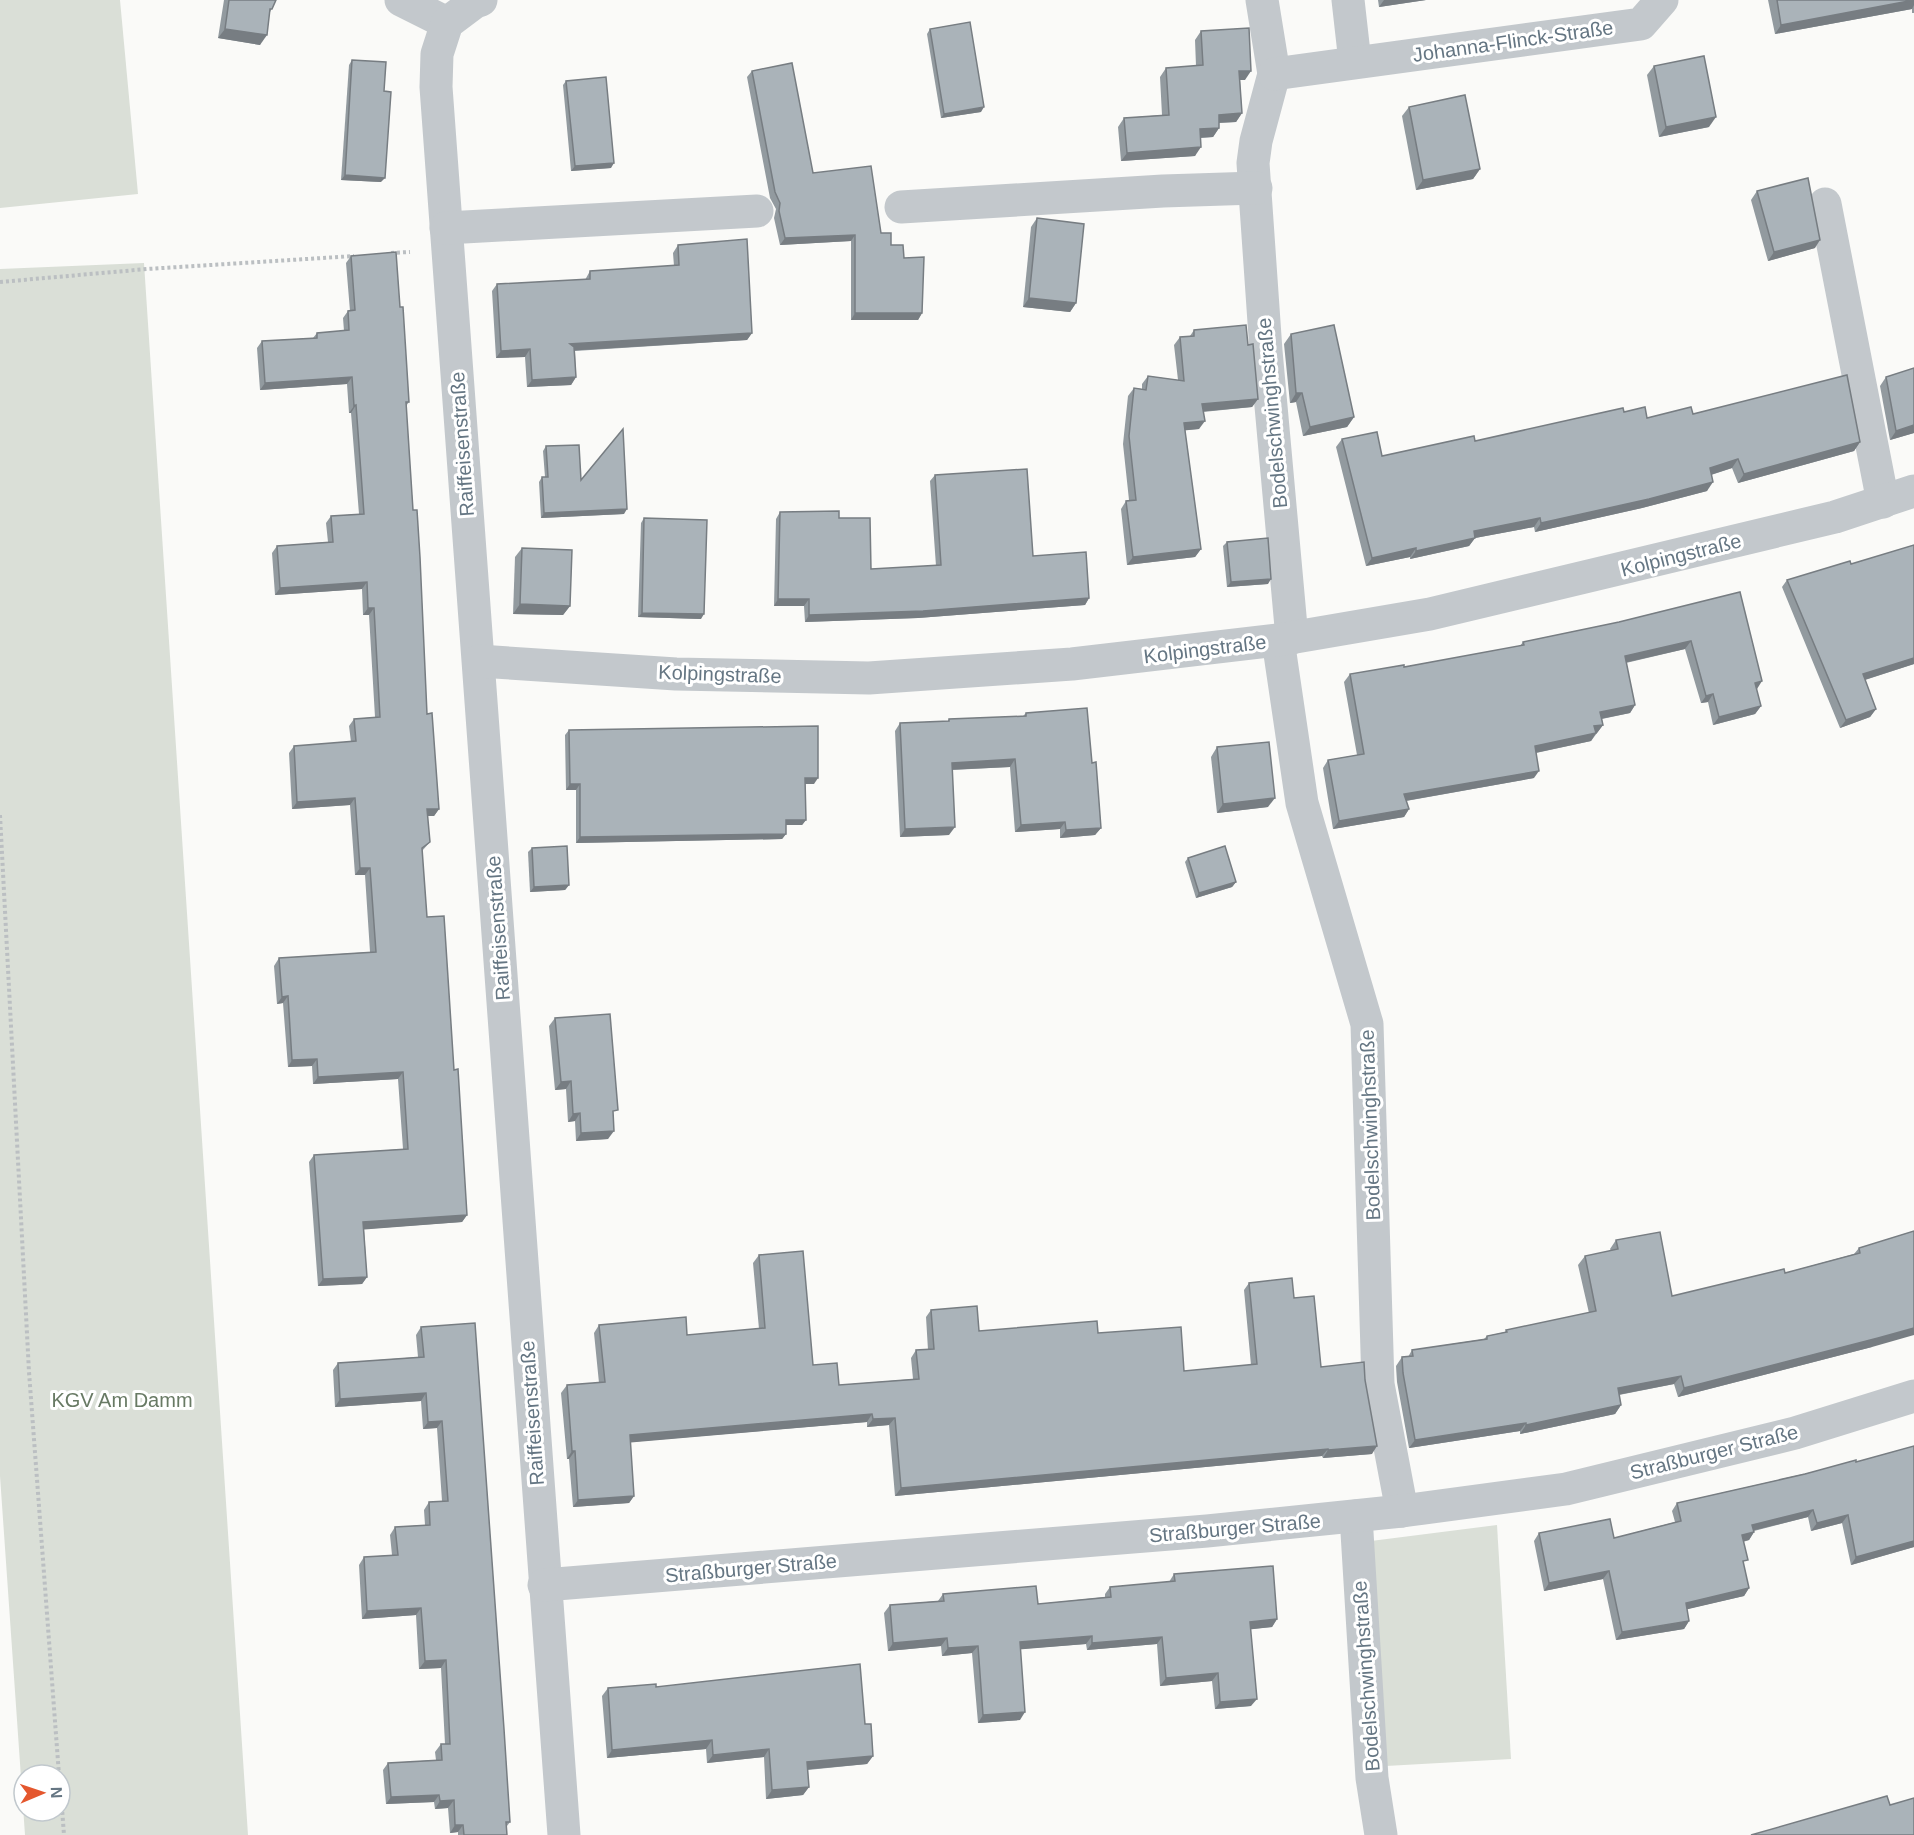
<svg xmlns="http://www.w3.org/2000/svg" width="1914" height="1835" font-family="Helvetica,sans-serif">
<rect width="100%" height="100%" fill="#fafaf8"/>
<g fill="#dadfd7" fill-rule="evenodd">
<path d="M0,0H120L138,194L0,208Z"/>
<path d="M144,263L248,1835H25L0,1476V269ZM24,1775H60V1811H24Z"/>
<path d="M1497,1525L1511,1759L1386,1766L1371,1541Z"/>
</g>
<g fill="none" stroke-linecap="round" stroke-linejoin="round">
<g stroke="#bbbfc2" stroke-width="4" stroke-dasharray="3 3" stroke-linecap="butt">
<path d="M391,253L410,252"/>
<path d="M0,282L147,269L354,256"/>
<path d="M0,815L29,1372L59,1775"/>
<path d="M60,1782L64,1835"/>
</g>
<g stroke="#c3c8cc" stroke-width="33">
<path d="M401,0L447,23"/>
<path d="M481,0L475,2L447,23L437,54L436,87L564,1835"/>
<path d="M1262,0L1274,74L1256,141L1253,163L1266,351L1292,638"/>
<path d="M1348,0L1355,62"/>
<path d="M1274,74L1641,24L1662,0"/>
<path d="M1825,204L1883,502"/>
<path d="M901,207L1163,191L1256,188"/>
<path d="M446,228L757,211"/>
<path d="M1278,640L1302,803L1367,1024L1378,1384L1402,1511"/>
<path d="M479,661L676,674L869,678L1072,664L1278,640L1430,614L1835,517L1914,491"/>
<path d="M1356,1516L1372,1778L1381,1835"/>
<path d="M544,1585L1207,1531L1402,1511L1566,1489L1795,1433L1914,1396"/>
</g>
</g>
<g fill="#929a9f">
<path d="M224,0H276L270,12L260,45L218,38Z"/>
<path d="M1378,0H1426L1379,7Z"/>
<path d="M1768,0H1914V13H1912V9L1775,34Z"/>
<path d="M930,29L981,112L941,118L927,34Z"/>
<path d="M1201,31L1245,80H1240L1242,113L1236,122L1219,123V128L1213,137L1201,138L1195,156L1121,161L1118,127L1124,118L1162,115L1160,77L1166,68L1196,66L1195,40Z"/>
<path d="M352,60L381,182L341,180L349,65Z"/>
<path d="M1654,66L1709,127L1659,137L1647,75Z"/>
<path d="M752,71L813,173L881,233L891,245L904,258L922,313L918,320H851V241L780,245L774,218L776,209L770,198L747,77Z"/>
<path d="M566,81L611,168L571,171L563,85Z"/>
<path d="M1409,107L1480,169L1473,179L1416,190L1402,116Z"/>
<path d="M1757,191L1815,248L1768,261L1751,200Z"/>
<path d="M1037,218L1076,303L1070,312L1023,307L1031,227Z"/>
<path d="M678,245L752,333L747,340L575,351L576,377L571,385L527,387L525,357L496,358L492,291L497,284L585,280L590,271L674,266L673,253Z"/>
<path d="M351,256L400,307L409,402L406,406L427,714L439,809L434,816H427L430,842L422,851L427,917L454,1070L467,1215L462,1222L364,1229L367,1277L362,1284L318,1286L309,1162L314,1155L403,1149L398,1079L313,1084L312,1066L288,1067L283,1003L277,1004L274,966L279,958L370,952L365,875H355L350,805L292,809L289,753L294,746L351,742L349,726L354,719L375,717L369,615H363L362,589L275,595L272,553L277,546L328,542L326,523L331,516L359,514L351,413H349L347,384L260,390L257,348L262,341L313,338L317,333L344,331L343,318L348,311H350L346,263Z"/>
<path d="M1194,330L1248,345L1258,399L1252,407L1203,412L1199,429L1185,430L1201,549L1195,557L1127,565L1121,509L1126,501L1129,500L1123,444L1128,396L1134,388L1142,389V384L1148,376L1178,380L1174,345L1180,337L1190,336Z"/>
<path d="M1291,334L1354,417L1347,427L1303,436L1296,402L1290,403L1284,344Z"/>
<path d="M1886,377L1914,433L1890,440L1880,386Z"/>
<path d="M1624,412L1647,418L1693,414L1860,442L1854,451L1738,483L1732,468L1711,475L1707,491L1642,508L1535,532L1534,527L1475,538L1469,546L1410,559V557L1366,566L1336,447L1342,439L1382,456L1475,441Z"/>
<path d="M546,446L581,480L624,514L541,518L539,482L542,477H545L543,451Z"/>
<path d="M935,475L1033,556L1089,598L1085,605L918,618L805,622L804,606H774L776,519L780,512L839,518L871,569L936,566L930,481Z"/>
<path d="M644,518L701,619L638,617L641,523Z"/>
<path d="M1227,542L1268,584L1227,587L1223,546Z"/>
<path d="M522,548L570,606L563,615L513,614L515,557Z"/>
<path d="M1851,564L1914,664L1865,680L1876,709L1870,717L1840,728L1782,587L1787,580Z"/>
<path d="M1740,592L1756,689L1761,706L1755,714L1713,725L1708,702L1701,703L1685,649L1626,663L1635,705L1630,713L1602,719L1603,725L1591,741L1536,753L1534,778L1406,801L1409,809L1404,817L1333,829L1323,768L1328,760L1357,755L1344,682L1350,674L1404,667L1520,646L1523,642L1619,622Z"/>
<path d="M1026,713L1092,763L1101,828L1095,835L1060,838V829L1015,832L1010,767L952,770L949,835L900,837L895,731L900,723L948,721L949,719L1023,716Z"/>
<path d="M569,730L814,784H805L806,820L802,825H786V834L782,839L576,843V790H566L565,735Z"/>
<path d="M1217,747L1268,807L1217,813L1211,757Z"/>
<path d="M532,848L569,885L565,890L530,892L528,852Z"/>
<path d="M1188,858L1236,882L1232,887L1196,898L1185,862Z"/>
<path d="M555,1018L614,1116L608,1139L576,1141L575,1121L568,1122L566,1089L555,1090L549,1026Z"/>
<path d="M1914,1231L1872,1347L1678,1397L1674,1384L1619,1395L1621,1405L1615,1414L1520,1434V1431L1409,1448L1397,1382L1396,1366L1402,1357H1408L1412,1350L1484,1339L1487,1336L1505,1332L1506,1330L1589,1313L1578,1265L1585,1256L1611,1251L1610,1249L1616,1240L1672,1296L1785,1273L1854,1254L1859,1248Z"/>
<path d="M759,1255L813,1365L839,1385L913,1379L911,1358L916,1350H928L926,1317L931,1310L979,1331L1098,1333L1184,1371L1251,1365L1244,1290L1249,1283L1294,1298L1321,1367L1365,1380L1372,1454L1323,1458L1322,1456L895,1496L889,1425L867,1427V1422L630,1442L634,1496L629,1503L573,1507L569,1459H567L561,1393L567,1385L599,1383L594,1333L599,1325L687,1335L759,1329L753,1263Z"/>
<path d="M475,1323L510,1822L507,1826V1835H458V1832L450,1833L448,1808L435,1809L434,1802L386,1804L383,1770L388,1763L436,1760L435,1752L441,1744H445L441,1668L419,1669L416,1615L362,1619L359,1565L364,1557L392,1555L390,1535L395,1527L425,1525L424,1510L429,1502L442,1501L437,1428L423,1429L421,1401L335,1407L333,1370L338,1363L418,1357L416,1335L421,1327Z"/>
<path d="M1914,1446V1547L1851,1565L1842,1523L1811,1531L1808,1517L1754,1531V1532L1749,1540L1743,1542L1744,1566L1749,1588L1744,1596L1687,1609L1689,1621L1684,1629L1616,1640L1603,1579L1544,1591L1534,1541L1539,1533L1614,1538L1675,1522L1672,1511L1677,1503L1856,1462Z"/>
<path d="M1174,1574L1277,1619L1272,1627L1251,1629V1706L1215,1709L1212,1681L1160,1686L1157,1644L1087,1650L1086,1644L1020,1649V1720L978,1723L972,1653L942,1656L941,1646L888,1651L884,1613L890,1605L938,1601L943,1594L1038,1604L1105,1597V1594L1110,1587L1169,1582Z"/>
<path d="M656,1687L865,1724L873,1756L867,1764L808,1770L809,1787L803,1795L766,1799L764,1757L707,1763L706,1749L607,1758L602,1696L608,1688Z"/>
</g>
<g fill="#777d82">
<path d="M1384,0H1426L1379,7Z"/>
<path d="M1914,0V5L1912,9L1775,34L1781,25Z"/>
<path d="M225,29L267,35L260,45L218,38Z"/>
<path d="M1239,71H1251L1245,80H1233Z"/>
<path d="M984,107L981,112L941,118L944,114Z"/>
<path d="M1242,113L1236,122L1213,123L1219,115Z"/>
<path d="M1716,117L1709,127L1659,137L1666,127Z"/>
<path d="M1219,128L1213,137L1194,138L1200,129Z"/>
<path d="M1201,147L1195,156L1121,161L1127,153Z"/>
<path d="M614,163L611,168L571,171L575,166Z"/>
<path d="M1480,169L1473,179L1416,190L1423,180Z"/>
<path d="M345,175L385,178L381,182L341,180Z"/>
<path d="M855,235L851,241L780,245L785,238Z"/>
<path d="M1820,240L1815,248L1768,261L1774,252Z"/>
<path d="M1029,298L1076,303L1070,312L1023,307Z"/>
<path d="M855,313H922L918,320H851Z"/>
<path d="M752,333L747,340L565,351L570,344Z"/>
<path d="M530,349L525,357L496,358L501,351Z"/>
<path d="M352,377L347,384L260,390L265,383Z"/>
<path d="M576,377L571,385L527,387L532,380Z"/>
<path d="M1296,393H1302L1296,402L1290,403Z"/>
<path d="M1258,399L1252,407L1197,412L1202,404Z"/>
<path d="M356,405L351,413H349L354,406Z"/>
<path d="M1354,417L1347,427L1303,436L1310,427Z"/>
<path d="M1205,421L1199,429L1179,431L1184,423Z"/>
<path d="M1914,425V433L1890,440L1896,431Z"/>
<path d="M1860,442L1854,451L1738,483L1744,474Z"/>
<path d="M1738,459L1732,468L1704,477L1710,468Z"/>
<path d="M1713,482L1707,491L1642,508L1535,532L1541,523Z"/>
<path d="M627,509L624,514L541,518L544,513Z"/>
<path d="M1540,518L1534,527L1475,538L1469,546L1410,559L1416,551L1474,531Z"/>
<path d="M1416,548L1410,557L1366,566L1372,558Z"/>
<path d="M1201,549L1195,557L1127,565L1133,557Z"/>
<path d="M1271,579L1268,584L1227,587L1231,582Z"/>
<path d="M367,582L362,589L275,595L280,588Z"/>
<path d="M1089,598L1085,605L918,618L805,622L809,615Z"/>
<path d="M778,599H809L804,606H774Z"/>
<path d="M520,604L570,606L563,615L513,614Z"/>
<path d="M368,608H374L369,615H363Z"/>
<path d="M642,613L704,614L701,619L638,617Z"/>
<path d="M1691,641L1685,649L1619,664L1625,656Z"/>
<path d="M1914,658V664L1858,682L1863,674Z"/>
<path d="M1762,681L1757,689L1749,691L1755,683Z"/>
<path d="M1713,694L1708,702L1701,703L1706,696Z"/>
<path d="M1635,705L1630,713L1595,720L1600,712Z"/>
<path d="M1761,706L1755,714L1713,725L1719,717Z"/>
<path d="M1876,709L1870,717L1840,728L1846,720Z"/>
<path d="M1603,725L1597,733L1589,734L1594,726Z"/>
<path d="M1596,733L1591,741L1530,754L1535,746Z"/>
<path d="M1015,759L1010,767L946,770L952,763Z"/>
<path d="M1539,771L1534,778L1399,802L1404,794Z"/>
<path d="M805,778H818L814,784H801Z"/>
<path d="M570,784H580L576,790H566Z"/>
<path d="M355,798L350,805L292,809L297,802Z"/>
<path d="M1275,798L1268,807L1217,813L1223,804Z"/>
<path d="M427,809H439L434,816H422Z"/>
<path d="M1409,809L1404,817L1333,829L1339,821Z"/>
<path d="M786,820H806L802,825H782Z"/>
<path d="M1065,822L1060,829L1015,832L1021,825Z"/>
<path d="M955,827L949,835L900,837L905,829Z"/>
<path d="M1101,828L1095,835L1060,838L1066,830Z"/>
<path d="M786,834L782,839L576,843L580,837Z"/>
<path d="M360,868H370L365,875H355Z"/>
<path d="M1236,882L1232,887L1196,898L1199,893Z"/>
<path d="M569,885L565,890L530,892L534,887Z"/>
<path d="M288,996L283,1003L277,1004L282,997Z"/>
<path d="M317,1059L312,1066L288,1067L292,1060Z"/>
<path d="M403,1072L398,1079L313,1084L318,1077Z"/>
<path d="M571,1081L566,1089L555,1090L561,1082Z"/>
<path d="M580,1113L575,1121L568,1122L573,1114Z"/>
<path d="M614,1131L608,1139L576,1141L581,1133Z"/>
<path d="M467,1215L462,1222L358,1230L363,1222Z"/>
<path d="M367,1277L362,1284L318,1286L323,1279Z"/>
<path d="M1914,1328V1335L1872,1347L1678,1397L1684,1388Z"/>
<path d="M1681,1376L1674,1384L1612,1396L1618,1388Z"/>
<path d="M426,1393L421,1401L335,1407L340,1399Z"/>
<path d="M1621,1405L1615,1414L1520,1434L1526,1425Z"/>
<path d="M872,1414L867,1422L625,1443L630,1435Z"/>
<path d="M895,1418L889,1425L867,1427L873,1419Z"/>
<path d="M442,1421L437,1428L423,1429L428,1422Z"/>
<path d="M1526,1423L1520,1431L1409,1448L1415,1440Z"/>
<path d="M1377,1446L1372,1454L1323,1458L1328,1450Z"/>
<path d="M1328,1449L1322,1456L895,1496L901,1488Z"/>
<path d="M572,1451H575L569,1459H567Z"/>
<path d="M634,1496L629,1503L573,1507L578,1500Z"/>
<path d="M1813,1510L1808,1517L1747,1532L1752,1525Z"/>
<path d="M1848,1515L1842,1523L1811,1531L1817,1523Z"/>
<path d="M1754,1532L1749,1540L1736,1543L1742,1535Z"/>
<path d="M1914,1541V1547L1851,1565L1856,1557Z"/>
<path d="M1609,1571L1603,1579L1544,1591L1549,1583Z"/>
<path d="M1749,1588L1744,1596L1680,1611L1686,1603Z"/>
<path d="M421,1608L416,1615L362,1619L367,1611Z"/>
<path d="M1277,1619L1272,1627L1245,1630L1250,1622Z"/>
<path d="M1689,1621L1684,1629L1616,1640L1622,1632Z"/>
<path d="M1092,1636L1086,1644L1014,1650L1020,1642Z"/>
<path d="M1162,1637L1157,1644L1087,1650L1092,1643Z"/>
<path d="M947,1638L941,1646L888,1651L893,1643Z"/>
<path d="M978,1646L972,1653L942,1656L948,1648Z"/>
<path d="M446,1660L441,1668L419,1669L425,1661Z"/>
<path d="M1218,1673L1212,1681L1160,1686L1166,1678Z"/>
<path d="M1257,1699L1251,1706L1215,1709L1220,1702Z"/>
<path d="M1025,1712L1020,1720L978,1723L983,1715Z"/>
<path d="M712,1740L706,1749L607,1758L612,1750Z"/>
<path d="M769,1749L764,1757L707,1763L713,1755Z"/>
<path d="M873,1756L867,1764L802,1770L807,1762Z"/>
<path d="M809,1787L803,1795L766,1799L772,1790Z"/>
<path d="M439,1795L434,1802L386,1804L391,1797Z"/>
<path d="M454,1800L448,1808L435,1809L440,1801Z"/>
<path d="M455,1825H463L458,1832L450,1833Z"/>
</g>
<g fill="#aab3b9" stroke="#777d82" stroke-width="1.5">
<path d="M229,0H276L272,9H270L267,35L225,29Z"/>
<path d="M1777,0H1914L1781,25Z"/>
<path d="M970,22L984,107L944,114L930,29Z"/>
<path d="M1249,28L1251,71H1239L1242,113L1219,115V128L1200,129L1201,147L1127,153L1124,118L1169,115L1166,68L1203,65L1201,31Z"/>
<path d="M1704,56L1716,117L1666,127L1654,66Z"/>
<path d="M352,60L386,62L384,91L391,92L385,178L345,175Z"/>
<path d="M792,63L813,173L871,166L881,233H891V245H903L904,258L924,257L922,313H855V235L785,238L779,211L780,203L775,192L752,71Z"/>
<path d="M606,77L614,163L575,166L566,81Z"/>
<path d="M1465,95L1480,169L1423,180L1409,107Z"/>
<path d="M1808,178L1820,240L1774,252L1757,191Z"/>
<path d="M1037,218L1084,224L1076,303L1029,298Z"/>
<path d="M747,239L752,333L570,344L574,347L576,377L532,380L530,349L501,351L497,284L590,279V271L679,265L678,245Z"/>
<path d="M396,252L400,307H403L409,402H406L413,510H417L420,557L427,714L432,713L439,809H427L430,842L422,848L427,917L444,916L454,1070L458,1069L467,1215L363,1222L367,1277L323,1279L314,1155L408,1149L403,1072L318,1077L317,1059L292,1060L288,996L282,997L279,958L376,952L370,868H360L355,798L297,802L294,746L356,741L354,719L380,717L374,608H368L367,582L280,588L277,546L333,542L331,516L364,514L356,405L354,406L352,377L265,383L262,341L317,338V333L349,330L348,311L355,310L351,256Z"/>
<path d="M1246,325L1248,345L1253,344L1258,399L1202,404L1205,421L1184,423L1201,549L1133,557L1126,501L1136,500L1129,436L1134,388L1146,390L1148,376L1184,381L1180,337L1194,336V330Z"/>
<path d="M1334,325L1354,417L1310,427L1302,393H1296L1291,334Z"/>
<path d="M1914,368V425L1896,431L1886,377Z"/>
<path d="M1847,375L1860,442L1744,474L1738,459L1710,468L1713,482L1649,499L1541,523L1540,518L1474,531L1475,538L1416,551V548L1372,558L1342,439L1377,432L1382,456L1474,436L1475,441L1623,408L1624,412L1645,407L1647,418L1691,407L1693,414Z"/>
<path d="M623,429L627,509L544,513L542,477H548L546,446L579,445L581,480Z"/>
<path d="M1027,469L1033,556L1086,552L1089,598L923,611L809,615V599H778L780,512L839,511V518H870L871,569L941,565L935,475Z"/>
<path d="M644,518L707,520L704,614L642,613Z"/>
<path d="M1268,538L1271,579L1231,582L1227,542Z"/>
<path d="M1914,545V658L1863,674L1876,709L1846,720L1787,580L1850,561L1851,564Z"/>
<path d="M522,548L572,550L570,606L520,604Z"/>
<path d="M1740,592L1762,681L1755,683L1761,706L1719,717L1713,694L1706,696L1691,641L1625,656L1635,705L1600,712L1603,725L1594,726L1596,733L1535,746L1539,771L1404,794L1409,809L1339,821L1328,760L1364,754L1350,674L1404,665V667L1524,645L1523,642L1619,622Z"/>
<path d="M1087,708L1092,763L1096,762L1101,828L1066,830L1065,822L1021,825L1015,759L952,763L955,827L905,829L900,723L949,721V719L1026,716V713Z"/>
<path d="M818,726V778H805L806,820H786V834L580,837V784H570L569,730Z"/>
<path d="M1269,742L1275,798L1223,804L1217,747Z"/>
<path d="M567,846L569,885L534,887L532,848Z"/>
<path d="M1225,846L1236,882L1199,893L1188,858Z"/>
<path d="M610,1014L618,1110L613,1111L614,1131L581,1133L580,1113L573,1114L571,1081L561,1082L555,1018Z"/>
<path d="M1914,1231V1328L1878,1338L1684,1388L1681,1376L1618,1388L1621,1405L1526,1425V1423L1415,1440L1403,1373L1402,1357L1413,1356L1412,1350L1487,1339V1336L1507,1332L1506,1330L1596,1311L1585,1256L1618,1249L1616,1240L1660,1232L1672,1296L1784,1269L1785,1273L1860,1253L1859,1248Z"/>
<path d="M803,1251L813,1365L837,1363L839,1385L919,1379L916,1350L934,1349L931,1310L977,1306L979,1331L1097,1321L1098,1333L1181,1327L1184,1371L1257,1364L1249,1283L1292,1278L1294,1298L1314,1296L1321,1367L1364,1362L1365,1380L1377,1446L1328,1450V1449L901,1488L895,1418L873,1419L872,1414L630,1435L634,1496L578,1500L575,1451H572L567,1385L605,1382L599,1325L686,1317L687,1335L765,1328L759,1255Z"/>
<path d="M475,1323L504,1729L510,1822H506L507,1835H464L463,1825H455L454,1800L440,1801L439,1795L391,1797L388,1763L442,1760L441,1744H450L446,1660L425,1661L421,1608L367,1611L364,1557L398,1555L395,1527L430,1525L429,1502L448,1501L442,1421L428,1422L426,1393L340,1399L338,1363L424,1357L421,1327Z"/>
<path d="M1914,1446V1541L1856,1557L1848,1515L1817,1523L1813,1510L1752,1525L1754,1532L1742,1535L1748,1560L1743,1561L1749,1588L1686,1603L1689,1621L1622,1632L1609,1571L1549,1583L1539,1533L1610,1519L1614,1538L1681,1521L1677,1503L1805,1474L1856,1460V1462Z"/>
<path d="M1273,1566L1277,1619L1250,1622L1257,1699L1220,1702L1218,1673L1166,1678L1162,1637L1092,1643V1636L1020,1642L1025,1712L983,1715L978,1646L948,1648L947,1638L893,1643L890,1605L944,1601L943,1594L1036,1586L1038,1604L1111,1597L1110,1587L1175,1581L1174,1574Z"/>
<path d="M860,1664L865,1724H871L873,1756L807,1762L809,1787L772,1790L769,1749L713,1755L712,1740L612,1750L608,1688L656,1684V1687Z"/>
<path d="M1887,1796L1890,1805L1914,1798V1835H1751Z"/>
</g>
<g text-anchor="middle" stroke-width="6" stroke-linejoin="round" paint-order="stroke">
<g font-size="20" fill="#657683" stroke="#fff">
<text transform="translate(1513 41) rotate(-8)" y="7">Johanna-Flinck-Straße</text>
<text transform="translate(1272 413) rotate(-95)" y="7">Bodelschwinghstraße</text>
<text transform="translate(462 444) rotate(-94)" y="7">Raiffeisenstraße</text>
<text transform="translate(1681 555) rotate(-14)" y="7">Kolpingstraße</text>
<text transform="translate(1205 649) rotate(-7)" y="7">Kolpingstraße</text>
<text transform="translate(720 674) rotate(2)" y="7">Kolpingstraße</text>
<text transform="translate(498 928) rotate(-94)" y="7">Raiffeisenstraße</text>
<text transform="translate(1370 1125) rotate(-92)" y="7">Bodelschwinghstraße</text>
<text transform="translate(532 1413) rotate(-94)" y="7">Raiffeisenstraße</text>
<text transform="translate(1714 1452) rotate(-14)" y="7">Straßburger Straße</text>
<text transform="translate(1235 1528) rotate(-5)" y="7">Straßburger Straße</text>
<text transform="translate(751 1568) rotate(-5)" y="7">Straßburger Straße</text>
<text transform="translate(1366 1676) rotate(-94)" y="7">Bodelschwinghstraße</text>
</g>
<g font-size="20" fill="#687a64" stroke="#fff">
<text x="122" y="1407">KGV Am Damm</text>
</g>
</g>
<g transform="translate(42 1793) rotate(88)"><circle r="28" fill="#ffffff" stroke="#c1c8cd" stroke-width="1.5"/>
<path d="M0-4.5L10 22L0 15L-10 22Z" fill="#e4572e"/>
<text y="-9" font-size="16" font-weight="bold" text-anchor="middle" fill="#657683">N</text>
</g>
</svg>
